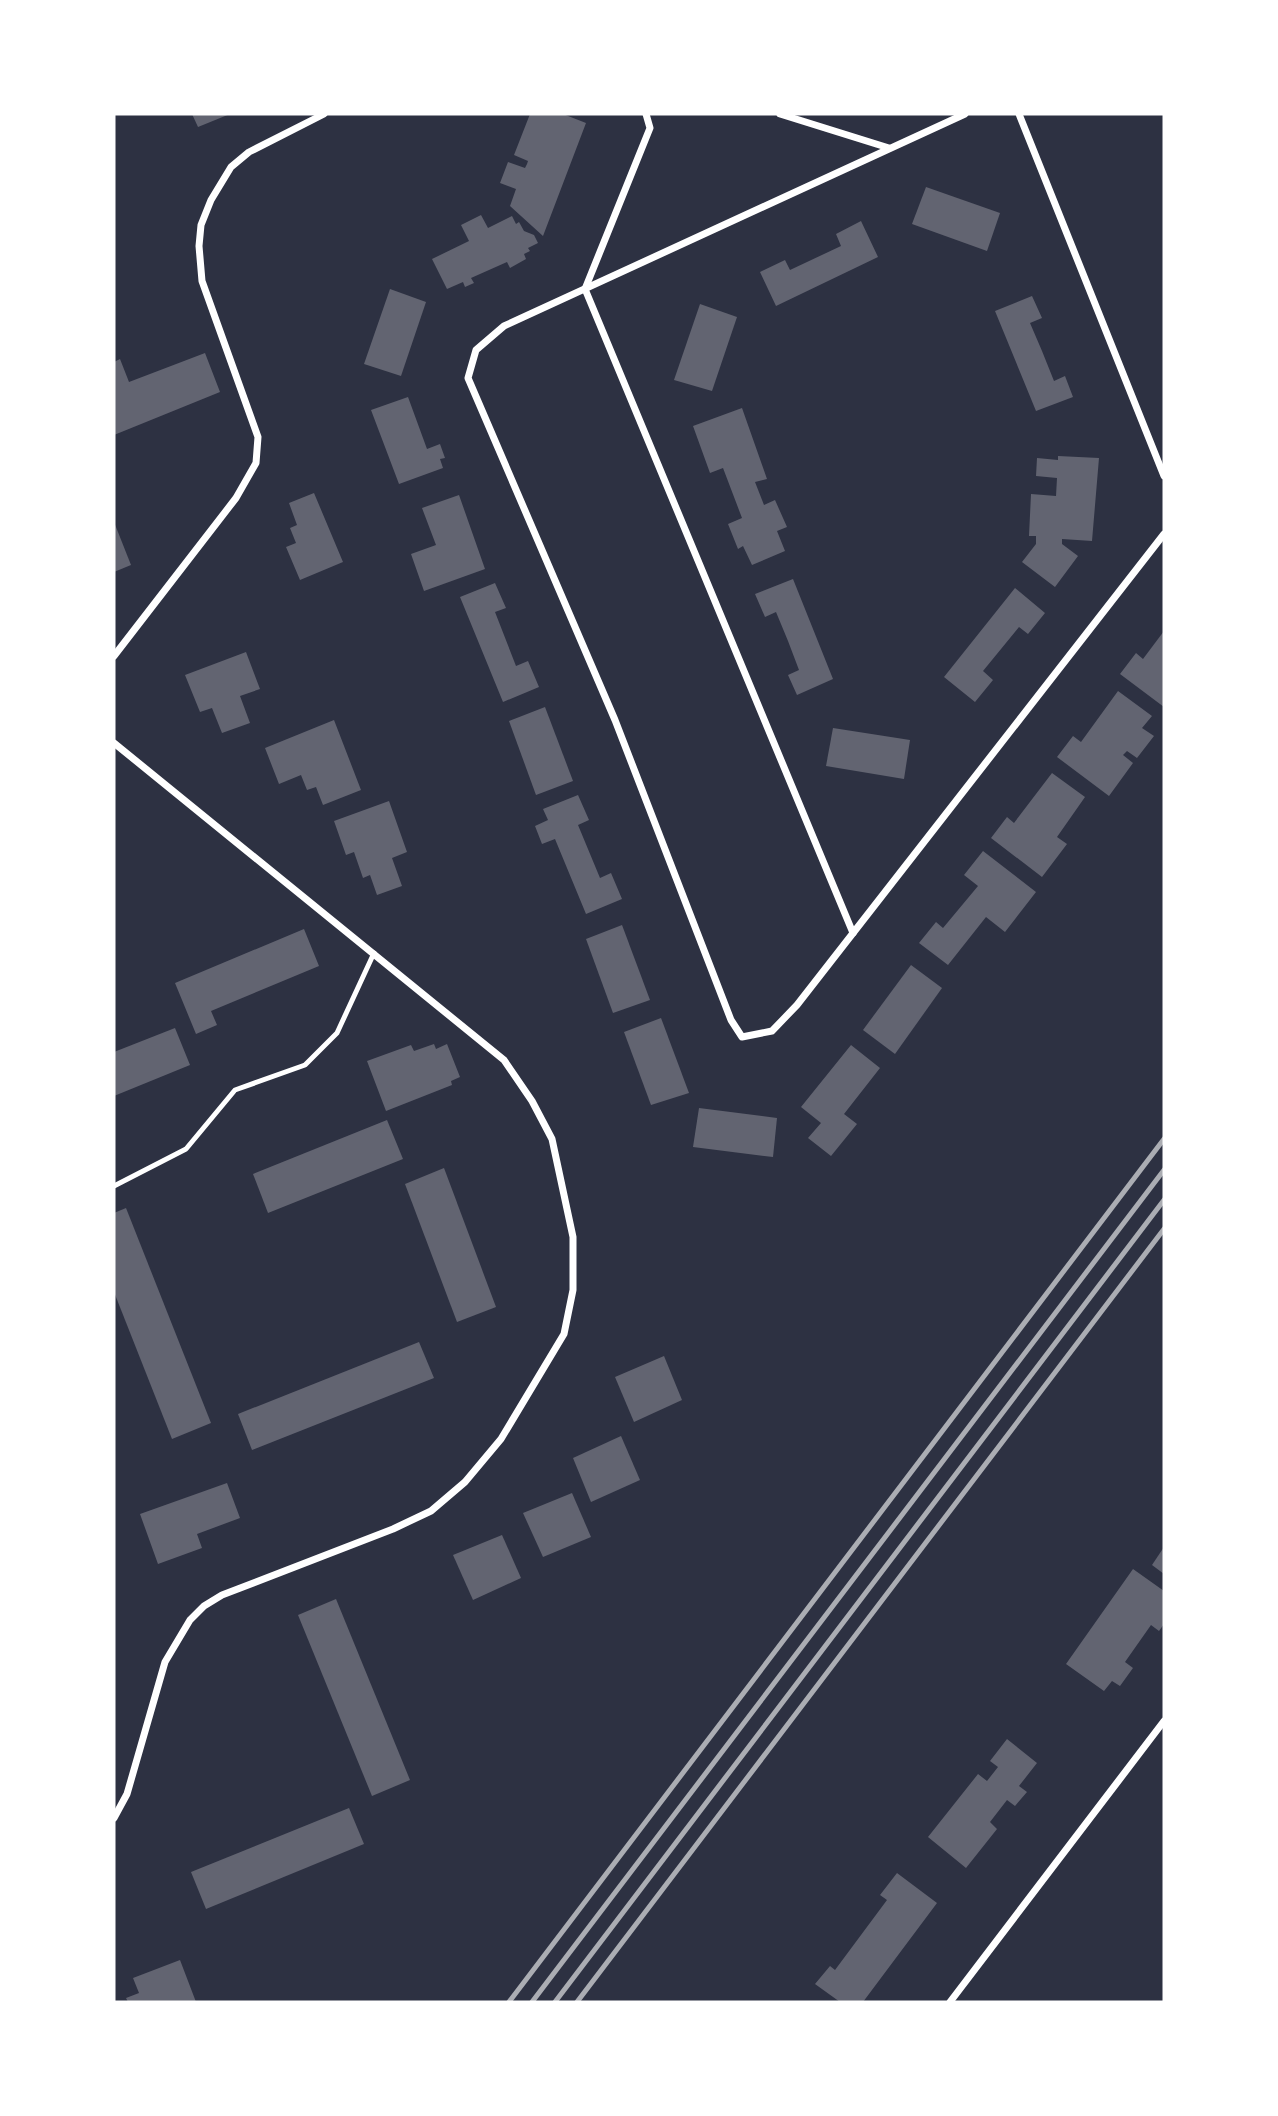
<svg xmlns="http://www.w3.org/2000/svg" width="1278" height="2116" font-family="Overpass,sans-serif">
<rect width="100%" height="100%" fill="#2d3142"/>
<g fill="#626471">
<path d="M192,114H230L198,127Z"/>
<path d="M530,114H563L586,123L543,236L510,206L516,189L500,183L508,162L525,168L527,164L528,161L514,155Z"/>
<path d="M926,187L1000,213L987,251L912,224Z"/>
<path d="M481,215L488,228L512,216L516,224L519,222L524,231L534,235L538,243L528,248L530,251L524,254L526,259L510,268L507,262L471,278L474,283L465,287L463,282L447,289L432,259L469,241L461,225Z"/>
<path d="M861,221L878,257L776,306L760,272L785,260L790,270L841,246L836,234Z"/>
<path d="M390,289L426,302L401,376L364,364Z"/>
<path d="M1032,296L1042,318L1030,323L1042,351L1054,381L1065,376L1073,397L1036,411L995,311Z"/>
<path d="M700,304L737,317L712,391L674,380Z"/>
<path d="M205,353L220,392L114,435V362L120,359L129,382Z"/>
<path d="M408,397L427,449L440,444L445,458L440,459L443,468L399,484L371,410Z"/>
<path d="M742,408L767,479L755,482L764,505L775,500L787,527L777,531L785,551L752,565L743,546L738,549L728,524L742,518L723,468L710,473L693,426Z"/>
<path d="M1058,456L1099,458L1092,541L1062,539V544L1078,556L1055,587L1022,562L1036,544V536H1029L1031,494L1056,496L1057,478L1036,476L1037,458L1058,460Z"/>
<path d="M314,493L343,562L300,580L286,547L296,543L290,528L297,525L289,503Z"/>
<path d="M459,495L485,569L424,591L411,554L436,545L422,508Z"/>
<path d="M114,522L131,565L114,572Z"/>
<path d="M793,579L833,679L797,695L788,675L799,670L788,641L776,612L765,617L755,594Z"/>
<path d="M495,583L506,608L495,612L516,666L528,661L539,687L503,702L460,597Z"/>
<path d="M1015,588L1045,613L1028,634L1019,627L983,671L993,680L975,702L944,677Z"/>
<path d="M1164,631V707L1120,674L1136,653L1143,659Z"/>
<path d="M246,652L260,689L240,696L250,723L222,733L212,708L200,712L185,675Z"/>
<path d="M1118,691L1152,716L1142,728L1154,736L1137,758L1127,751L1123,755L1133,763L1109,796L1057,757L1073,736L1081,742Z"/>
<path d="M545,707L573,781L536,795L509,721Z"/>
<path d="M334,720L361,790L323,805L316,787L307,790L301,775L279,784L265,748Z"/>
<path d="M833,728L910,740L904,779L826,766Z"/>
<path d="M1052,773L1085,797L1057,837L1067,844L1042,877L991,838L1007,817L1014,823Z"/>
<path d="M578,795L589,820L578,825L600,878L611,873L622,899L586,914L555,839L542,844L535,826L548,820L543,809Z"/>
<path d="M389,801L407,852L392,858L402,886L377,895L370,875L363,878L354,852L346,855L334,821Z"/>
<path d="M983,851L1036,892L1005,932L986,917L948,965L919,943L936,922L943,928L978,886L964,875Z"/>
<path d="M622,925L650,1000L613,1013L586,939Z"/>
<path d="M304,929L319,966L211,1011L217,1025L196,1034L175,983Z"/>
<path d="M911,965L942,988L895,1054L863,1030Z"/>
<path d="M661,1018L689,1093L651,1105L624,1032Z"/>
<path d="M175,1028L190,1065L114,1096V1052Z"/>
<path d="M434,1044L436,1049L447,1044L460,1077L451,1081L452,1085L386,1111L367,1061L411,1045L414,1051Z"/>
<path d="M851,1045L880,1068L844,1114L857,1124L831,1156L808,1138L821,1123L801,1107Z"/>
<path d="M699,1108L777,1118L773,1157L693,1147Z"/>
<path d="M387,1120L403,1159L268,1213L253,1174Z"/>
<path d="M444,1168L496,1307L457,1322L405,1184Z"/>
<path d="M126,1208L211,1423L172,1439L114,1292V1213Z"/>
<path d="M419,1342L434,1378L252,1450L238,1414Z"/>
<path d="M664,1356L682,1400L634,1422L615,1377Z"/>
<path d="M621,1436L640,1480L591,1502L573,1458Z"/>
<path d="M227,1483L240,1518L197,1534L202,1548L158,1564L140,1514Z"/>
<path d="M572,1493L591,1537L543,1557L523,1513Z"/>
<path d="M502,1535L521,1578L473,1600L453,1555Z"/>
<path d="M1164,1547V1574L1152,1565Z"/>
<path d="M1133,1569L1164,1591V1624L1159,1631L1151,1625L1125,1662L1133,1668L1120,1686L1112,1681L1104,1691L1066,1664Z"/>
<path d="M336,1599L410,1780L372,1796L298,1615Z"/>
<path d="M1007,1739L1037,1763L1019,1786L1027,1792L1015,1806L1007,1800L990,1822L997,1829L966,1868L928,1837L978,1774L987,1781L998,1767L990,1761Z"/>
<path d="M349,1808L364,1844L206,1909L191,1872Z"/>
<path d="M897,1873L937,1903L863,2002H840L815,1984L830,1966L835,1970L887,1900L880,1895Z"/>
<path d="M180,1960L196,2002H128L126,1998L139,1993L133,1978Z"/>
</g>
<g fill="none" stroke-linecap="round" stroke-linejoin="round">
<path stroke="#fff" stroke-width="5" d="M114,1186L186,1149L235,1090L305,1065L337,1033L374,953"/>
<g stroke="#fff" stroke-width="7">
<path d="M646,114L650,128L585,289L853,933"/>
<path d="M780,114L889,148"/>
<path d="M965,114L504,326L476,350L468,378L615,720L731,1020L742,1037L772,1031L797,1005L1164,534"/>
<path d="M1019,114L1164,476"/>
<path d="M114,656L236,498L256,463L258,437L202,281L199,246L201,225L211,200L231,167L249,152L324,114"/>
<path d="M114,743L504,1060L532,1101L552,1139L573,1237V1290L564,1334L501,1439L465,1482L431,1511L393,1529L222,1595L204,1606L190,1620L165,1662L127,1794L114,1818"/>
<path d="M950,2002L1164,1721"/>
</g>
<g stroke="#abadb3" stroke-width="5">
<path d="M509,2002L1164,1139"/>
<path d="M532,2002L1164,1170"/>
<path d="M555,2002L1164,1200"/>
<path d="M577,2002L1164,1229"/>
</g>
</g>
<rect width="1278" height="2116" fill="none" stroke="#ffffff" stroke-width="231"/>
</svg>
